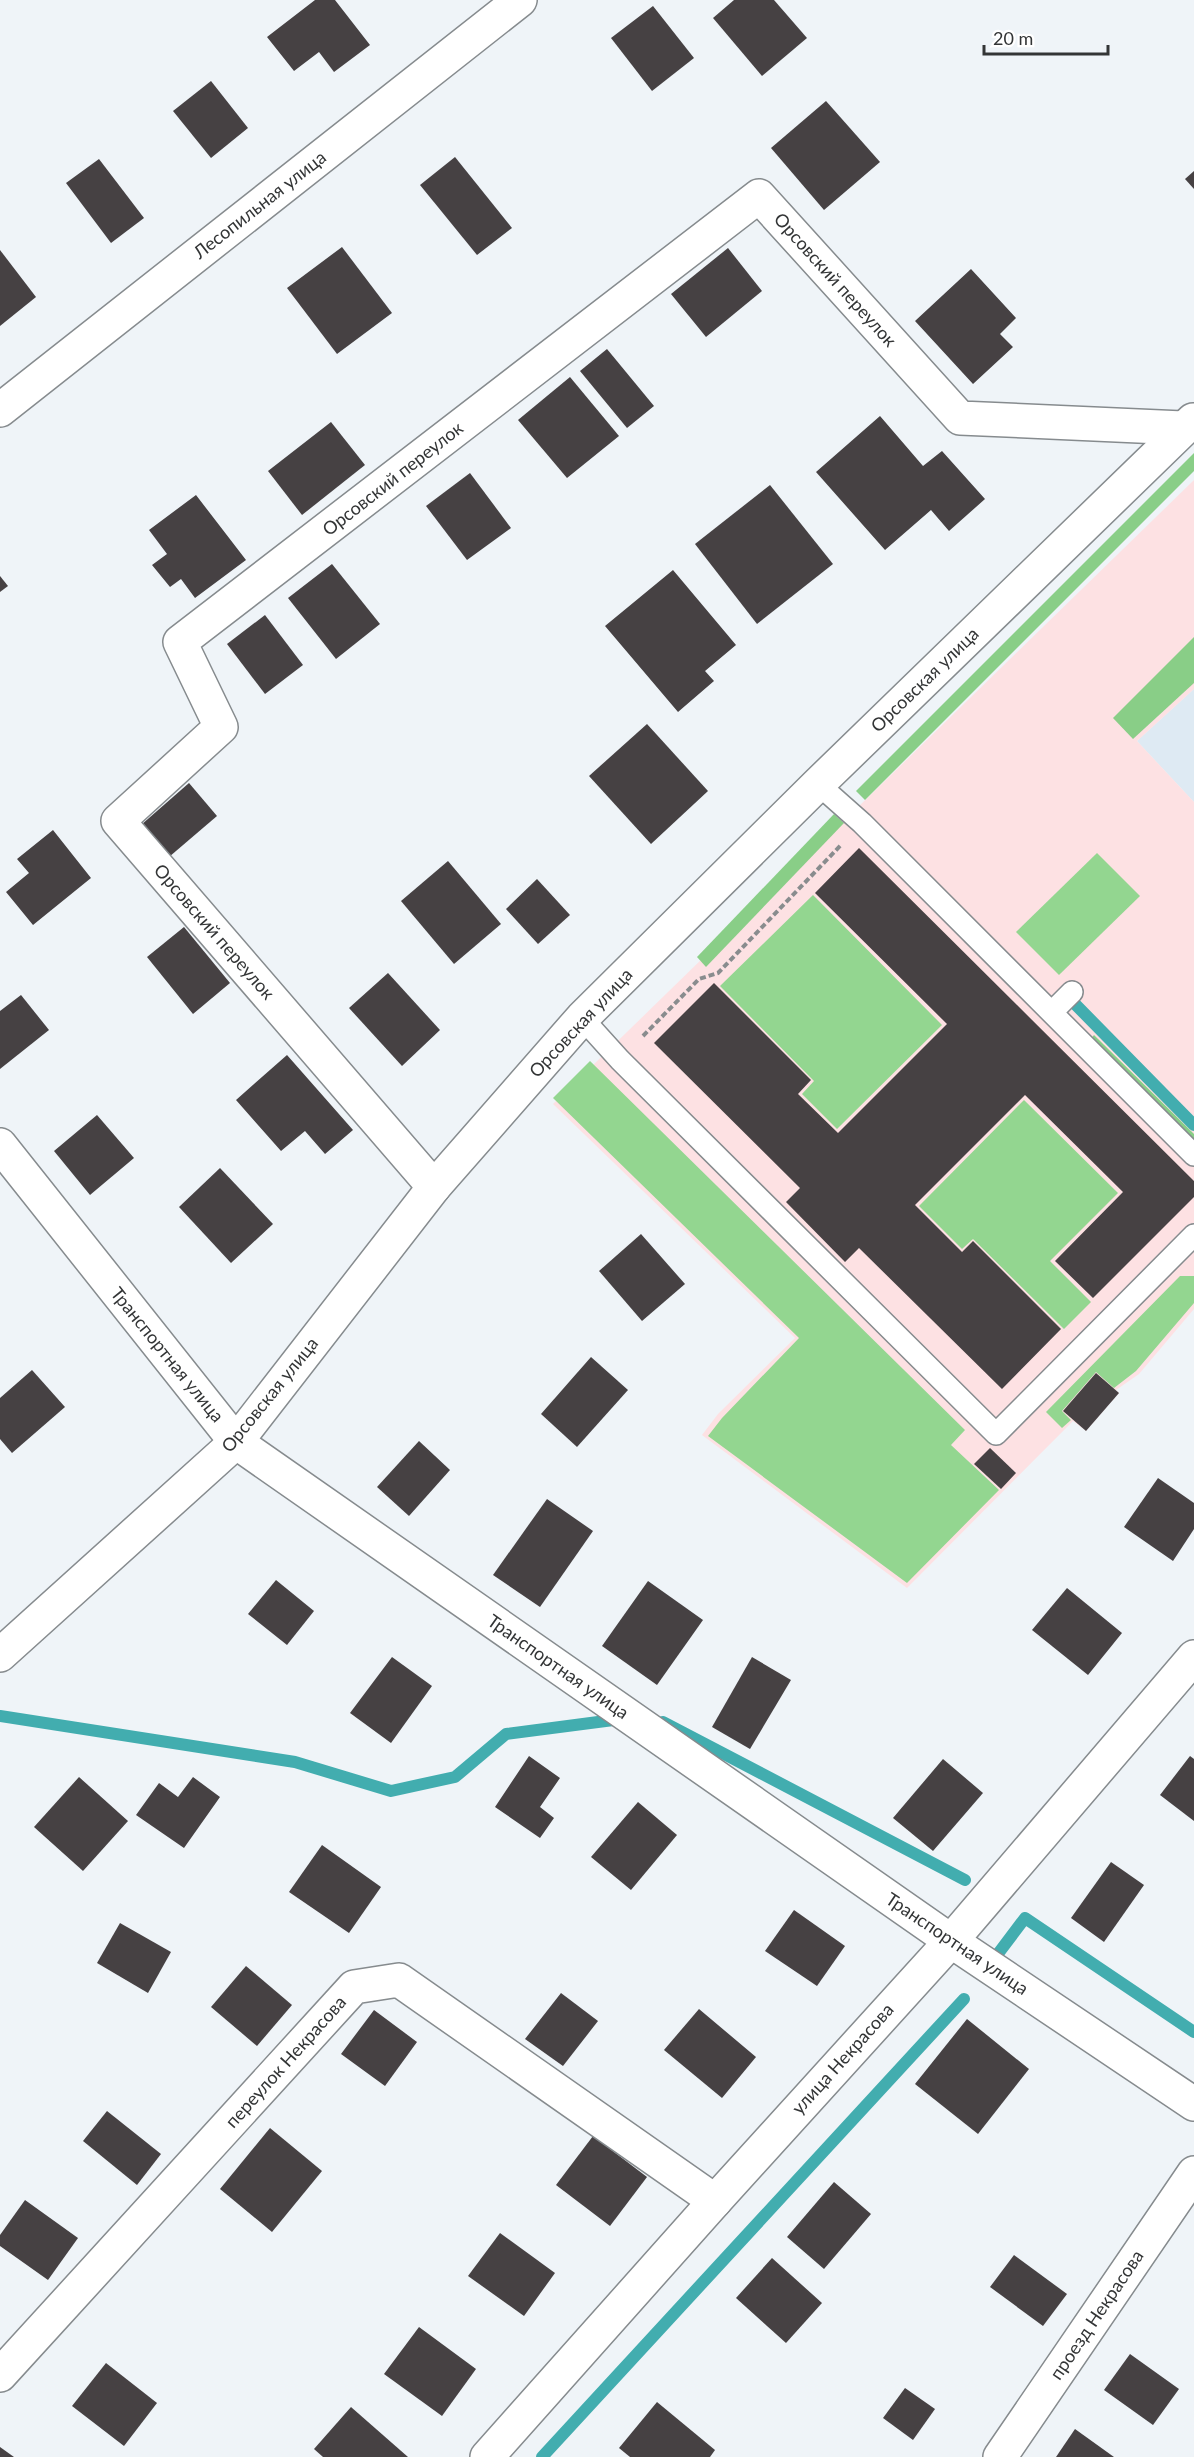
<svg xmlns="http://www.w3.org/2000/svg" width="1194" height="2457" font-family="Lato,sans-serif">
<rect width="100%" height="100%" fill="#eff4f8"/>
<path fill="#deeaf3" d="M1194,689V802L1137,741Z"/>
<path fill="#fde1e3" d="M1194,480V689L1137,741L1194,802V1309L1139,1374L1116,1390L1119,1393L1086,1431L1073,1421L907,1588L702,1435L718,1414L795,1338L553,1104Z"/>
<g fill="#93d690">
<path d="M1097,853L1140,896L1059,975L1016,932Z"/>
<path d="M813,895L942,1025L837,1129L802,1094L814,1081L720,986Z"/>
<path d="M590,1061L965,1430L951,1445L999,1490L907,1583L708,1436L722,1418L799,1338L553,1098Z"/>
<path d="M1024,1100L1118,1193L1050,1261L1091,1302L1064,1329L973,1239L962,1249L919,1206Z"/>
<path d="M1180,1276H1194V1303L1136,1371L1114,1388L1096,1372L1062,1411L1071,1420L1062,1428L1046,1412Z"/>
</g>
<g fill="#89ce87">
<path d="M1194,453V471L865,800L856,791Z"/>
<path d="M1194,637V683L1133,739L1113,718Z"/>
<path d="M834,814L844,823L706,967L697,957Z"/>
<path d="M1094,1035L1194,1134V1143L1090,1040Z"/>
</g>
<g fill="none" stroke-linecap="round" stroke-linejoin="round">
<g stroke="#42adaf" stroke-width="12">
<path d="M1075,1004L1194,1125"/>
<path d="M0,1716L295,1762L391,1791L455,1777L506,1734L621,1719"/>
<path d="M663,1722L965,1880"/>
<path d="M994,1959L1025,1918L1194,2032"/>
<path d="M542,2457L964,1999"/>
</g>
</g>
<g fill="#464143">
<path d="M315,0H335L370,45L334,72L319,52L294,71L267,37Z"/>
<path d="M734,0H774L807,38L762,76L713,18Z"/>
<path d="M653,6L694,58L652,91L611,38Z"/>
<path d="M211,81L248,128L211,158L173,111Z"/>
<path d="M826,101L880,162L824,210L771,148Z"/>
<path d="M455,157L512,228L477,255L420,185Z"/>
<path d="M99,159L144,218L111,243L66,183Z"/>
<path d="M1194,171V189L1185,179Z"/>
<path d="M342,247L392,313L337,354L287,288Z"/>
<path d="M728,248L762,291L706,337L671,294Z"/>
<path d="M0,250L36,297L0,326Z"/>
<path d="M971,269L1016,318L1000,334L1013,347L973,384L915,321Z"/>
<path d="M607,349L654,406L627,428L580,371Z"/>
<path d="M570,377L619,436L567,478L518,420Z"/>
<path d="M880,416L923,466L942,451L985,499L949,531L931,510L885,550L816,472Z"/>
<path d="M331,422L365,465L302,515L268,471Z"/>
<path d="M470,473L511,528L467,560L426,506Z"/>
<path d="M770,485L833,564L757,624L695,544Z"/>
<path d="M196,495L246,560L195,598L181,579L170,587L152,565L167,554L149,530Z"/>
<path d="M332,564L380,624L336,659L288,598Z"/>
<path d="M673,570L736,645L705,671L714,681L678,712L605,626Z"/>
<path d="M0,576L8,586L0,592Z"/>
<path d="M265,615L303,665L265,694L227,644Z"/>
<path d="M647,724L708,791L651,844L589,776Z"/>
<path d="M189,783L217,816L169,857L141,825Z"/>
<path d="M53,830L91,878L33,925L6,892L29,873L17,859Z"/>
<path d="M859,848L1194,1181V1197L1093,1298L1055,1261L1123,1192L1025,1095L915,1205L962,1252L973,1241L1061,1329L1002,1389L859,1248L845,1262L786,1202L800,1188L654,1043L714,983L811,1080L798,1094L838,1133L947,1024L815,893Z"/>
<path d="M448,861L501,924L454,964L401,901Z"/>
<path d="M537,879L570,915L538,944L506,909Z"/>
<path d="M184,927L230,983L193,1014L147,957Z"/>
<path d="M388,973L440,1030L402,1066L349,1008Z"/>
<path d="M21,995L49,1030L0,1069V1011Z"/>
<path d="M287,1055L353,1130L325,1154L305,1131L281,1151L236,1100Z"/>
<path d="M97,1115L134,1158L90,1195L54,1151Z"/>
<path d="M220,1168L273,1224L231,1263L179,1207Z"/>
<path d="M641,1234L685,1284L642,1321L599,1271Z"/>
<path d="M591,1357L628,1390L577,1447L541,1414Z"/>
<path d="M32,1370L65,1407L12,1453L0,1439V1398Z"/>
<path d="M1096,1373L1119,1393L1086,1431L1063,1411Z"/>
<path d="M419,1441L450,1470L409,1516L377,1487Z"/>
<path d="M990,1448L1016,1473L1001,1489L974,1464Z"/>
<path d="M1158,1478L1194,1503V1529L1173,1561L1124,1527Z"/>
<path d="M547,1499L593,1531L540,1607L493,1575Z"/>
<path d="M276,1580L314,1611L287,1645L248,1614Z"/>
<path d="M648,1581L703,1620L657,1685L602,1646Z"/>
<path d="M1067,1588L1122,1633L1088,1675L1032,1630Z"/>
<path d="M392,1657L432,1686L391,1743L350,1713Z"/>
<path d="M752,1657L791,1680L750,1749L712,1727Z"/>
<path d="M529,1756L560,1778L540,1807L554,1818L540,1838L495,1807Z"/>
<path d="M1190,1756L1194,1759V1821L1160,1795Z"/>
<path d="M943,1759L983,1793L933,1851L893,1818Z"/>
<path d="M79,1777L128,1821L83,1871L34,1827Z"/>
<path d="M193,1777L220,1797L184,1848L136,1815L159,1783L178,1797Z"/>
<path d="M638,1802L677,1835L631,1890L591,1857Z"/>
<path d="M322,1845L381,1887L349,1933L289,1892Z"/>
<path d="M1111,1862L1144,1885L1104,1942L1071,1918Z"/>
<path d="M794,1910L845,1946L817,1986L765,1951Z"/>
<path d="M120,1923L171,1952L148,1993L97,1963Z"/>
<path d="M246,1966L292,2005L257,2046L211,2007Z"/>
<path d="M561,1993L598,2021L563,2066L525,2039Z"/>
<path d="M699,2009L756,2057L722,2098L664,2050Z"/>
<path d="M374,2010L417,2042L385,2086L341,2054Z"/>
<path d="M967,2019L1029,2069L978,2134L915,2084Z"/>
<path d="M107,2111L161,2154L137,2185L83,2141Z"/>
<path d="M270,2128L322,2171L272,2232L220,2189Z"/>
<path d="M593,2136L647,2177L610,2226L556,2185Z"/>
<path d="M834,2182L871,2214L824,2269L787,2237Z"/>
<path d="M25,2200L78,2238L48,2280L0,2246V2235Z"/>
<path d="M500,2233L555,2273L524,2316L468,2276Z"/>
<path d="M1014,2255L1067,2294L1043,2326L990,2287Z"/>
<path d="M772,2258L822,2303L786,2343L736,2298Z"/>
<path d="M419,2327L476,2369L442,2416L384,2374Z"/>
<path d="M1130,2354L1179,2389L1153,2425L1104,2390Z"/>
<path d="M106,2363L157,2403L124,2446L72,2406Z"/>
<path d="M905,2388L935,2409L913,2440L883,2418Z"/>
<path d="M657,2402L715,2450L710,2457H630L619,2448Z"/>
<path d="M351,2407L408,2457H323L314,2449Z"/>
<path d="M1075,2429L1114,2457H1056Z"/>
<path d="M0,2447L14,2457H0Z"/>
</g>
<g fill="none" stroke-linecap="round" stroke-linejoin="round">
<defs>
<g id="lane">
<path d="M818,784L862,823L1194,1155"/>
<path d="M1052,1012L1072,992"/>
<path d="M582,1018L620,1060L996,1434L1194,1235"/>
</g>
<g id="street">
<path d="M0,410L520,0"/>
<path d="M0,1145L236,1442L951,1941L1194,2104"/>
<path d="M434,1187L118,821L221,727L180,642L759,196L960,418L1183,428"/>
<path d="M0,1655L236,1442L434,1187L582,1018L818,784L1193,420"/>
<path d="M0,2375L354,1987L399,1980L715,2201"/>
<path d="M487,2457L715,2201L951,1941L1194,1657"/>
<path d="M1000,2457L1194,2173"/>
</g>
</defs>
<use href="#lane" stroke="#868b8e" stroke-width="24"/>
<use href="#street" stroke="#868b8e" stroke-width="36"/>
<path stroke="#898c8e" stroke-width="4" stroke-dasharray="6 3" stroke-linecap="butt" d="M643,1036L699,979L718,973L841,845"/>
<use href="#lane" stroke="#fff" stroke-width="21"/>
<use href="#street" stroke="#fff" stroke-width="33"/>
</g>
<g text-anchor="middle" stroke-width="6" stroke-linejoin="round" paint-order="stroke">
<g font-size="18" fill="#333536" stroke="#fff">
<text transform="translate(260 205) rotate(-38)" y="6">Лесопильная улица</text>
<text transform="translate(835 280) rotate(48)" y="6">Орсовский переулок</text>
<text transform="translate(393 479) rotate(-38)" y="6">Орсовский переулок</text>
<text transform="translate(925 680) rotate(-44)" y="6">Орсовская улица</text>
<text transform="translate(214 932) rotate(49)" y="6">Орсовский переулок</text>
<text transform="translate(581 1023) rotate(-47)" y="6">Орсовская улица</text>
<text transform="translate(167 1355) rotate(51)" y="6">Транспортная улица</text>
<text transform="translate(270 1395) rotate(-51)" y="6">Орсовская улица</text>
<text transform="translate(558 1667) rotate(35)" y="6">Транспортная улица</text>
<text transform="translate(957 1944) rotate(34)" y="6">Транспортная улица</text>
<text transform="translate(843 2059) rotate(-48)" y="6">улица Некрасова</text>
<text transform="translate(286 2062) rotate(-48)" y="6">переулок Некрасова</text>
<text transform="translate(1097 2315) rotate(-56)" y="6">проезд Некрасова</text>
</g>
</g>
<path d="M984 45v9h124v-9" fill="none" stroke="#333536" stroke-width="3"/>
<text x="993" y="45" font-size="18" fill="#333536" stroke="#ffffff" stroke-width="4.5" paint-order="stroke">20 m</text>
</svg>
